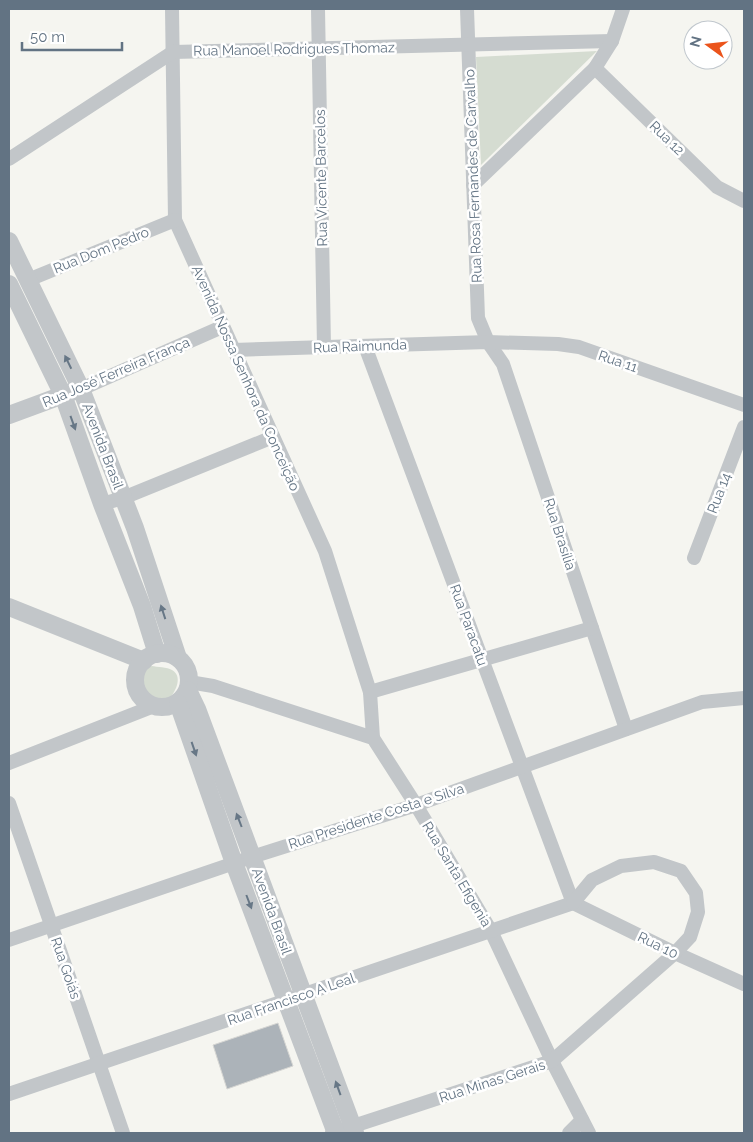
<svg xmlns="http://www.w3.org/2000/svg" width="753" height="1142" font-family="Raleway,sans-serif">
<rect width="100%" height="100%" fill="#f5f5f0"/>
<g fill="#d5dcd1">
<path d="M597,51L481,165L476,57Z"/>
<path d="M152,666C157,667 167,667 172,670C183,676 176,691 170,698L154,702L147,697L139,675C141,668 146,667 152,666Z"/>
</g>
<path fill="#acb3b9" stroke="#d6d6d3" d="M278,1023L293,1066L227,1089L213,1045Z"/>
<g fill="none" stroke-linecap="round" stroke-linejoin="round">
<g stroke="#c2c6c9" stroke-width="14">
<path d="M172,9L175,220L325,551L370,692L373,738"/>
<path d="M318,9L324,347"/>
<path d="M467,9L478,318L488,342L503,364L626,729"/>
<path d="M595,68L717,187L744,201"/>
<path d="M9,159L173,52L612,41"/>
<path d="M473,185L595,68L612,41L623,9"/>
<path d="M28,280L175,220"/>
<path d="M365,346L573,903"/>
<path d="M233,350L488,342L558,344L579,347L744,405"/>
<path d="M81,389L222,327"/>
<path d="M102,504L123,498L273,437"/>
<path d="M694,558L744,427"/>
<path d="M189,682L213,686L373,738L416,805L491,931L552,1061L589,1133"/>
<path d="M370,692L592,628"/>
<path d="M9,763L154,706"/>
<path d="M9,803L123,1133"/>
<path d="M573,903L675,953L744,984"/>
<path d="M9,940L252,857L416,805L702,702L744,698"/>
<path d="M9,1094L573,903"/>
<path d="M332,1133L552,1061L675,953L690,937L698,912L696,893L681,871L654,862L621,866L592,880L573,903"/>
<path d="M569,1133L582,1120"/>
</g>
<g stroke="#c2c6c9" stroke-width="18">
<path d="M9,241L81,389L135,528L178,658"/>
<path d="M9,284L63,395L102,504L142,606L157,654"/>
<path d="M9,415L74,391"/>
<path d="M9,607L144,661"/>
<circle cx="162" cy="680" r="27"/>
<path d="M188,690L197,709L355,1133"/>
<path d="M178,703L234,863L336,1133"/>
</g>
</g>
<defs><path id="oneway-solid" d="M-6-.8H1V-3.2L6.5 0L1 3.2V.8H-6Z" transform="scale(1.25)"/></defs>
<g fill="#677786">
<use href="#oneway-solid" transform="translate(68 362) rotate(-116)"/>
<use href="#oneway-solid" transform="translate(73 423) rotate(70)"/>
<use href="#oneway-solid" transform="translate(163 612) rotate(-108)"/>
<use href="#oneway-solid" transform="translate(194 749) rotate(71)"/>
<use href="#oneway-solid" transform="translate(239 820) rotate(-111)"/>
<use href="#oneway-solid" transform="translate(249 902) rotate(69)"/>
<use href="#oneway-solid" transform="translate(338 1088) rotate(-110)"/>
</g>
<g text-anchor="middle" stroke-width="5" stroke-linejoin="round" paint-order="stroke">
<g font-size="14" fill="#627383" stroke="#fff">
<text transform="translate(294 49) rotate(-1)" y="5">Rua Manoel Rodrigues Thomaz</text>
<text transform="translate(667 138) rotate(44)" y="5">Rua 12</text>
<text transform="translate(473 176) rotate(-92)" y="5">Rua Rosa Fernandes de Carvalho</text>
<text transform="translate(321 178) rotate(-91)" y="5">Rua Vicente Barcelos</text>
<text transform="translate(101 250) rotate(-22)" y="5">Rua Dom Pedro</text>
<text transform="translate(360 346) rotate(-2)" y="5">Rua Raimunda</text>
<text transform="translate(618 361) rotate(19)" y="5">Rua 11</text>
<text transform="translate(116 372) rotate(-23)" y="5">Rua José Ferreira França</text>
<text transform="translate(246 378) rotate(66)" y="5">Avenida Nossa Senhora da Conceição</text>
<text transform="translate(103 446) rotate(69)" y="5">Avenida Brasil</text>
<text transform="translate(719 493) rotate(-69)" y="5">Rua 14</text>
<text transform="translate(560 534) rotate(72)" y="5">Rua Brasília</text>
<text transform="translate(469 625) rotate(70)" y="5">Rua Paracatu</text>
<text transform="translate(376 816) rotate(-18)" y="5">Rua Presidente Costa e Silva</text>
<text transform="translate(457 874) rotate(59)" y="5">Rua Santa Efigenia</text>
<text transform="translate(272 911) rotate(70)" y="5">Avenida Brasil</text>
<text transform="translate(658 945) rotate(26)" y="5">Rua 10</text>
<text transform="translate(66 968) rotate(71)" y="5">Rua Goiás</text>
<text transform="translate(291 999) rotate(-19)" y="5">Rua Francisco A Leal</text>
<text transform="translate(492 1081) rotate(-18)" y="5">Rua Minas Gerais</text>
</g>
</g>
<rect width="753" height="1142" fill="none" stroke="#627383" stroke-width="20"/>
<g transform="translate(708 45) rotate(285)"><circle r="24" fill="#ffffff" stroke="#c0c7cd"/>
<path d="M0-4L9 19L0 12L-9 19Z" fill="#eb541b"/>
<text y="-8" font-size="14" font-weight="bold" text-anchor="middle" fill="#627383">N</text>
</g>
<path d="M22 42v8h100v-8" fill="none" stroke="#627383" stroke-width="2.5"/>
<text x="30" y="42" font-size="15" fill="#627383" stroke="#ffffff" stroke-width="4" paint-order="stroke">50 m</text>
</svg>
